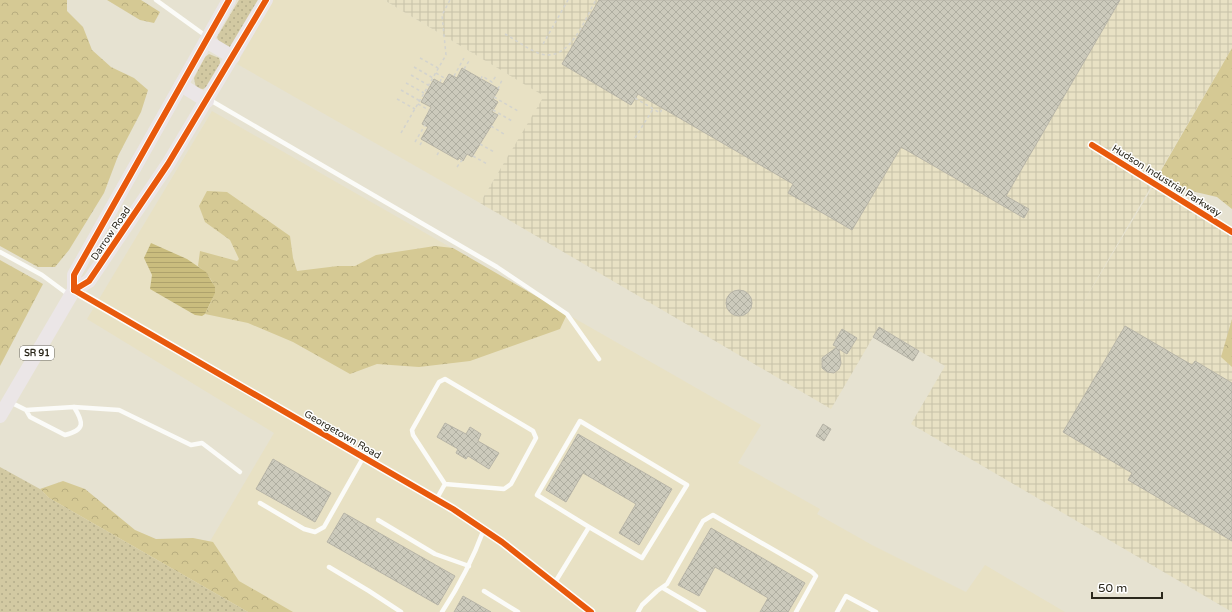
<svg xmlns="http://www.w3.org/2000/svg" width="1232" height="612" font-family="'Varela Round',sans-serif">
<defs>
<pattern id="industrial-grid" width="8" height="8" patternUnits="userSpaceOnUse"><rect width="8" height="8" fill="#e8e1c4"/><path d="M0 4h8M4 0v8" fill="none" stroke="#c7c1a8"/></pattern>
<pattern id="grass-dots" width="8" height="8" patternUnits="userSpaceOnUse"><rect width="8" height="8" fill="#d2c9a2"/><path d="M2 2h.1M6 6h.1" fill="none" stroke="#b4ad8b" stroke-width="1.8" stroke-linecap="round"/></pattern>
<pattern id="forest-crowns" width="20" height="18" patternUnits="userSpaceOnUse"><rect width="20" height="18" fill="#d5c994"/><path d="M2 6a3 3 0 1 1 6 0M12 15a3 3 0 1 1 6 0" fill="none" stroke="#b7ad7f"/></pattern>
<pattern id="water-rules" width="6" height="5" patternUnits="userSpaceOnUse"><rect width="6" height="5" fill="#cabd7e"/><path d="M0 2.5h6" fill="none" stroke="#aea26c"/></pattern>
<pattern id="building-cross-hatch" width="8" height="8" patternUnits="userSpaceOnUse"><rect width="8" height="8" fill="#cccabc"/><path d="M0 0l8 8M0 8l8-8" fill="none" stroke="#afaea1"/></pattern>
</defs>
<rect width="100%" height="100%" fill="#e6e2d1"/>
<g fill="#e8e1c4">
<path d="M273,0H384L545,96L480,203L237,64Z"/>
<path d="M212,111L761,425L738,463L820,509L817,514L872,545L966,592L985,565L1065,612H289L196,565L274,433L87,319Z"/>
</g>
<path fill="url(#industrial-grid)" d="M384,0H1232V48L1077,313L1155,183L1232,232V612L911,424L945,366L879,327L831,409L480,203L544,96Z"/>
<g fill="url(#grass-dots)">
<path d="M239,0H260L233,46L228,48L220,45L217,37Z"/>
<path d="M209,54L219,58L221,65L208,86L203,89L196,88L194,78L205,57Z"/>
<path d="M0,467L40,489L49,498L248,612H0Z"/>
</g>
<g fill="url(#forest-crowns)">
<path d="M0,0H67V11L83,27L92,50L111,67L134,78L148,90L141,112L118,156L104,193L69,250L55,267H38L0,246Z"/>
<path d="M107,0H141L160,12L154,23L140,20Z"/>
<path d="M1232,48V209L1217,197L1187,190L1159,174Z"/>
<path d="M207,191L227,192L290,236L293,258L297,271L338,266H355L376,255L435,246L453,248L567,314L560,329L470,361L419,367L377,364L350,374L293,342L248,323L205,314C217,292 219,283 198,266L200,251L237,261L239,259L230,240L205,222L199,206Z"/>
<path d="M0,260L43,284L0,366Z"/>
<path d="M1232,319V367L1221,357Z"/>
<path d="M63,481L85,489L135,530L156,539L193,538L213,542L239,581L293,612H248L49,498L40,489Z"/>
</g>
<path fill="url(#water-rules)" d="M151,243L187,259L206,272L215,287V293L205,314L202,316L195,315L150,289L152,275L144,258Z"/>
<g fill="url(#building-cross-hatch)" stroke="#b7b4a7">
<path d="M599,0H1120L1006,196L1029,209L1024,218L901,147L852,230L788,193L793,184L638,94L631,105L562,64Z"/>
<path d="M462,68L499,89L493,99L498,102L492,112L498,115L472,157L467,154L463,161L459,158L458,160L421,139L428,127L422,124L431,107L421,102L434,79L443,84L449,74L457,78Z"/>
<circle cx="739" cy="303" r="13"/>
<path d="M1125,326L1192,365L1195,361L1232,383V541L1128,480L1132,473L1063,432Z"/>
<path d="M879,327L919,351L913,361L873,337Z"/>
<path d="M842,329L857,338L847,354L839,349L841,363L839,369L834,373L827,372L822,368V358L837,347L833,345Z"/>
<path d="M445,423L466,434L470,427L481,434L478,441L499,453L489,469L468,456L466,459L456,453L458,449L437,437Z"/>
<path d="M823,424L831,429L824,441L816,436Z"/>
<path d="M578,434L672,489L639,545L619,533L636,504L583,473L566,502L546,490Z"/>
<path d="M273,459L331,493L315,522L256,489Z"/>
<path d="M344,513L455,576L438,605L327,542Z"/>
<path d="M711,528L805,583L788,612H760L768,598L715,567L699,596L678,585Z"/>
<path d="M463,596L491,612H454Z"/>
</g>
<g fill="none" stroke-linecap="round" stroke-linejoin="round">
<g stroke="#d3d3ce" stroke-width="1.5" stroke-dasharray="3 3" stroke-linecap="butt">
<path d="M505,34C516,40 526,48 538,53C569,65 584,20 596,0"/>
<path d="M543,44L568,0"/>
<path d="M420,58L438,68"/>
<path d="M414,67L433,78"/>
<path d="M464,69L469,61"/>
<path d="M436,73L446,79"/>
<path d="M411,75L428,85"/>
<path d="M454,76L464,58"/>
<path d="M481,79L482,76L492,82L496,76"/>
<path d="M440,82L442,77"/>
<path d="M406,83L424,93"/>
<path d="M498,89L502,80"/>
<path d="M401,90L420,101"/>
<path d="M494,97L518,111"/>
<path d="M635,98L660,113L662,109"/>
<path d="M397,99L415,109"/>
<path d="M418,104L429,110"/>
<path d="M493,110L512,121"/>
<path d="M491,126L504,134"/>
<path d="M401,133L446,55L442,15L450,0"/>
<path d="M635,138L653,109"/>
<path d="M415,142L425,125"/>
<path d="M480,144L494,152"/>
<path d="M420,145L423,140"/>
<path d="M437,155L440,150"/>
<path d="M473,156L487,164"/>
<path d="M457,167L462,160"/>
</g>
<g stroke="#fbfbf8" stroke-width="4.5">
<path d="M156,0L206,36"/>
<path d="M210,100L497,267L567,314L599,359"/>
<path d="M0,252L42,275L69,295"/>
<path d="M10,402L26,410L30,417L65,435C85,430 84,423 74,407L26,410"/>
<path d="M74,407L119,410L191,445L202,443L240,472"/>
<path d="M436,500L445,484L413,435L412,430L439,382L445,379L533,431L536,438L511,484L504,489L445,484"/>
<path d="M260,503L304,529L315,532L324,527L363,458"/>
<path d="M378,520L435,554L469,566"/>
<path d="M329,567L369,591L401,612"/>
<path d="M554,584L589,527L537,495L580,421L687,485L642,558L589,527"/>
<path d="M663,588L704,612"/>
<path d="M484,591L518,612"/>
<path d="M442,612C459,586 473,559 484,529"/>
<path d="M638,612L642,605L657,591L667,584L703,521L713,515L812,572L816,576L796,612"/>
<path d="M837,612L846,596L876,612"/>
</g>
<g stroke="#fbfbf8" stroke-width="9">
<path d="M1092,145L1232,232"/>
<path d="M74,290L453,509L502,542L591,612"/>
</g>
<g stroke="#ebe6e7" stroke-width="14">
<path d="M206,41L233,57"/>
<path d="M181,85L207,101"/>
<path d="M74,290V275L229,0"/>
<path d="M0,416L74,290L89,281L168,164L266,0"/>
</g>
<defs>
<g id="cycleway">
<path d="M1092,145L1232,232"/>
<path d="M74,290L453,509L502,542L591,612"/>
<path d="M74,290L89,281L168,164L266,0"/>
<path d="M74,290V275L229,0"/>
</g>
</defs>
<use href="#cycleway" stroke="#fff" stroke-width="8"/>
<use href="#cycleway" stroke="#e8590c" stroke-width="6"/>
</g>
<g text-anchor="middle" stroke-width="3" stroke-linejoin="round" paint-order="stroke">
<rect fill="#fff" stroke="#6b6860" stroke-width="1" x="20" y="346" width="34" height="14" rx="3"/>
<g font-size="9" font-weight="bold" fill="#2b281c">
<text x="37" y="356">SR 91</text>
</g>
<g font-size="10" fill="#2b281c" stroke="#fff">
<text transform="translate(1167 180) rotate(32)" y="4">Hudson Industrial Parkway</text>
<text transform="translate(110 233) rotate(-56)" y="4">Darrow Road</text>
<text transform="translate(343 434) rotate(30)" y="4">Georgetown Road</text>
</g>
</g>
<path d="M1092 592v6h70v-6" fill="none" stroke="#2b281c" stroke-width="2"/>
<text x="1098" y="592" font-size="12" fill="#2b281c" stroke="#ffffff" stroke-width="3" paint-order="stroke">50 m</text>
</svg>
